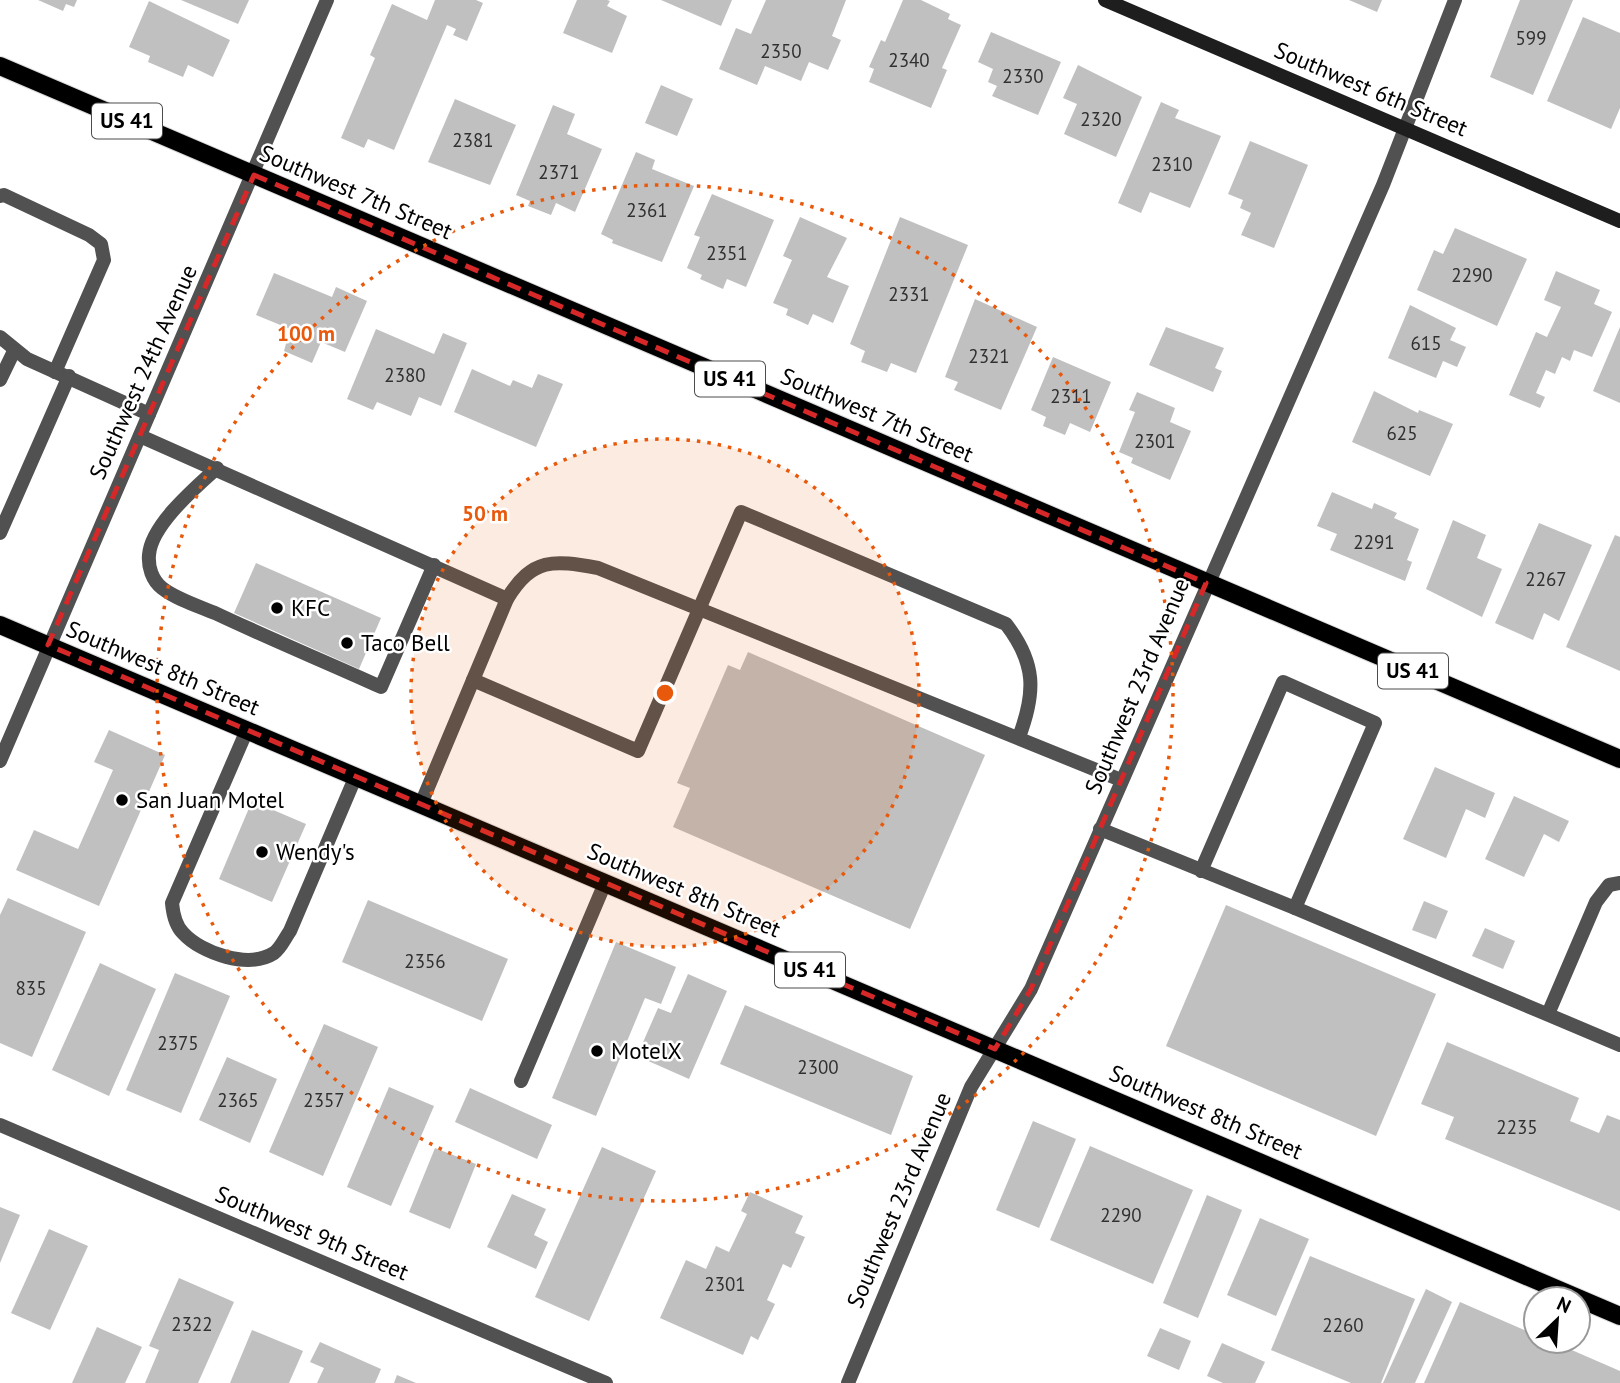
<svg xmlns="http://www.w3.org/2000/svg" width="1620" height="1383" font-family="'PT Sans',sans-serif">
<rect width="100%" height="100%" fill="#fff"/>
<g fill="#c0c0c0">
<path d="M38,0H77L74,7L66,4L63,11Z"/>
<path d="M181,0H249L238,24Z"/>
<path d="M435,0H476L483,3L467,41L453,35L456,29L447,25L394,150L368,139L364,148L341,138L375,58L370,55L392,4L427,20Z"/>
<path d="M577,0H607L610,1L607,6L627,16L612,53L563,33Z"/>
<path d="M661,0H732L721,26Z"/>
<path d="M766,0H846L832,36L841,40L828,70L809,62L801,81L765,66L757,85L719,69L736,28L751,34Z"/>
<path d="M903,0H921L950,14L948,19L961,25L942,68L947,70L931,108L869,82L874,69L869,67L881,40L885,42Z"/>
<path d="M1349,0H1382L1377,12Z"/>
<path d="M1520,0H1573L1533,95L1490,77Z"/>
<path d="M149,1L230,40L213,77L188,65L183,77L148,62L150,56L129,47Z"/>
<path d="M1583,17L1620,33V108L1611,129L1547,101Z"/>
<path d="M991,32L1061,62L1038,115L992,96L997,86L988,82L993,69L978,62Z"/>
<path d="M1078,65L1142,97L1116,157L1064,134L1077,104L1063,98Z"/>
<path d="M661,85L693,99L677,136L645,123Z"/>
<path d="M455,99L516,125L490,185L428,162Z"/>
<path d="M1161,102L1179,110L1175,118L1221,136L1190,208L1150,192L1141,213L1118,203Z"/>
<path d="M553,105L575,114L567,134L602,149L575,212L556,203L551,215L528,206L530,201L516,195Z"/>
<path d="M1250,141L1308,165L1274,248L1241,235L1251,213L1240,208L1243,200L1228,194Z"/>
<path d="M636,152L655,160L652,169L694,186L662,262L612,243L613,240L601,234Z"/>
<path d="M712,194L774,220L746,287L727,279L723,289L700,279L702,275L687,268L700,237L694,235Z"/>
<path d="M800,217L847,238L827,277L849,286L833,323L813,314L808,325L786,315L788,309L773,303L792,260L783,256Z"/>
<path d="M900,217L968,245L916,373L891,363L887,372L861,362L865,351L850,344Z"/>
<path d="M1455,228L1527,259L1497,326L1417,290L1434,250L1443,254Z"/>
<path d="M1556,271L1600,290L1594,304L1612,312L1592,357L1574,350L1570,361L1562,357L1555,374L1546,370L1536,393L1545,397L1540,408L1509,395L1536,332L1547,337L1561,307L1544,300Z"/>
<path d="M274,273L332,297L336,287L367,301L345,352L321,342L312,363L284,351L290,329L256,315Z"/>
<path d="M975,299L1037,327L1001,410L954,390L958,382L945,377Z"/>
<path d="M1410,305L1456,328L1450,340L1466,347L1457,367L1443,361L1436,378L1388,358Z"/>
<path d="M1166,327L1224,348L1215,368L1222,371L1213,392L1149,365Z"/>
<path d="M1620,327V403L1593,391Z"/>
<path d="M376,329L434,354L443,333L467,343L441,406L419,397L411,416L377,402L373,410L347,399Z"/>
<path d="M1053,357L1111,382L1090,432L1070,423L1065,435L1043,426L1046,417L1031,410Z"/>
<path d="M472,369L510,386L513,380L532,388L538,374L563,384L536,447L454,412Z"/>
<path d="M1374,391L1418,413L1419,410L1453,424L1430,476L1352,442Z"/>
<path d="M1137,392L1175,408L1170,422L1191,431L1170,480L1131,463L1133,458L1119,452L1135,412L1129,410Z"/>
<path d="M1332,492L1372,509L1374,503L1397,513L1394,518L1419,529L1407,560L1412,562L1405,581L1330,550L1337,534L1317,526Z"/>
<path d="M1453,520L1486,535L1477,558L1502,569L1482,617L1426,589Z"/>
<path d="M1539,523L1592,545L1559,621L1544,613L1533,640L1495,623Z"/>
<path d="M1615,535L1620,537V671L1566,647Z"/>
<path d="M256,563L381,618L359,669L234,613Z"/>
<path d="M748,652L985,755L910,929L673,827L690,788L677,783L728,665L740,670Z"/>
<path d="M109,730L165,755L99,906L16,870L34,830L78,849L113,770L94,762Z"/>
<path d="M1435,767L1495,793L1485,818L1466,809L1446,858L1403,839Z"/>
<path d="M1514,796L1569,821L1559,842L1544,834L1524,877L1485,859Z"/>
<path d="M252,801L306,824L272,902L219,879Z"/>
<path d="M8,898L86,932L32,1057L0,1043V915Z"/>
<path d="M368,900L508,959L482,1021L342,962Z"/>
<path d="M1424,901L1448,911L1436,939L1412,930Z"/>
<path d="M1226,905L1436,994L1376,1136L1166,1046Z"/>
<path d="M1485,928L1515,941L1503,969L1472,956Z"/>
<path d="M616,942L676,967L661,1004L645,998L596,1116L552,1098Z"/>
<path d="M100,963L156,989L109,1096L52,1070Z"/>
<path d="M175,973L230,996L181,1113L126,1090Z"/>
<path d="M688,974L727,991L689,1079L637,1056L658,1008L671,1013Z"/>
<path d="M745,1005L913,1076L891,1135L720,1064Z"/>
<path d="M324,1024L378,1047L323,1176L269,1152Z"/>
<path d="M1447,1042L1579,1098L1570,1121L1599,1133L1607,1115L1620,1120V1211L1445,1139L1454,1117L1421,1104Z"/>
<path d="M227,1057L277,1079L250,1143L199,1120Z"/>
<path d="M389,1087L434,1106L391,1206L347,1187Z"/>
<path d="M470,1088L552,1125L537,1159L455,1122Z"/>
<path d="M1033,1121L1076,1139L1039,1228L996,1210Z"/>
<path d="M1090,1146L1193,1190L1153,1284L1050,1240Z"/>
<path d="M602,1147L656,1171L589,1321L535,1297Z"/>
<path d="M435,1148L476,1164L450,1229L409,1212Z"/>
<path d="M750,1192L803,1216L795,1233L805,1237L791,1268L783,1264L767,1300L775,1304L758,1340L751,1336L743,1355L660,1318L686,1260L706,1269L716,1246L729,1252L747,1214L741,1211Z"/>
<path d="M512,1194L546,1209L534,1235L548,1242L536,1269L487,1247Z"/>
<path d="M1207,1195L1242,1210L1198,1318L1163,1303Z"/>
<path d="M0,1207L20,1215L0,1263Z"/>
<path d="M1260,1218L1309,1239L1276,1316L1227,1295Z"/>
<path d="M49,1229L88,1246L50,1330L11,1313Z"/>
<path d="M1310,1256L1415,1299L1381,1383H1351L1271,1350Z"/>
<path d="M179,1278L234,1302L198,1383H145L159,1350L149,1346Z"/>
<path d="M1426,1289L1452,1302L1415,1383H1383Z"/>
<path d="M1460,1302L1536,1335V1341H1551L1620,1371V1383H1424Z"/>
<path d="M97,1327L142,1347L125,1383H72Z"/>
<path d="M1160,1328L1191,1341L1179,1370L1147,1356Z"/>
<path d="M252,1330L303,1351L289,1383H230Z"/>
<path d="M320,1342L381,1369L375,1383H317L324,1368L310,1362Z"/>
<path d="M1222,1343L1265,1362L1255,1383H1223L1207,1376Z"/>
<path d="M397,1375L416,1383H394Z"/>
</g>
<g fill="none" stroke-linecap="round" stroke-linejoin="round">
<defs>
<g id="primary">
<path d="M0,66L1620,759"/>
<path d="M0,625L1620,1316"/>
</g>
</defs>
<use href="#primary" stroke="#dbdbdb" stroke-width="20"/>
<g stroke="#515151" stroke-width="14">
<path d="M0,196L4,195L89,235L101,244L104,260L55,372"/>
<path d="M0,337L27,359L149,414"/>
<path d="M0,380L14,351"/>
<path d="M140,436L507,599L421,804"/>
<path d="M217,468C196,487 151,525 149,555C148,567 152,580 162,588C176,599 198,606 215,613C270,639 326,662 381,687L434,565"/>
<path d="M0,533L69,376"/>
<path d="M507,599C533,557 553,560 598,568L1121,780"/>
<path d="M473,680L638,751L741,512L1006,624C1036,663 1036,692 1019,737"/>
<path d="M247,730L172,903C173,914 175,925 183,933C202,954 249,969 274,953C281,948 285,938 290,931L355,778"/>
<path d="M1100,829L1295,908L1375,723L1283,682L1201,871"/>
<path d="M1295,908L1620,1045"/>
<path d="M1548,1014L1596,902L1609,885L1620,883"/>
<path d="M521,1081L605,883"/>
</g>
<g stroke="#515151" stroke-width="14">
<path d="M0,761L327,0"/>
<path d="M0,1125L606,1383"/>
<path d="M848,1383L971,1087L1031,989L1383,185L1455,0"/>
</g>
<path stroke="#1e1e1e" stroke-width="14" d="M1105,0L1620,221"/>
<use href="#primary" stroke="#000" stroke-width="18"/>
</g>
<path fill="none" stroke="#d62828" stroke-width="5" stroke-dasharray="14 9" stroke-linejoin="round" d="M254,175L1206,583L1031,989L995,1049L48,645Z"/>
<circle cx="665" cy="693" r="254" fill="#e8590c" fill-opacity=".12"/>
<g fill="none" stroke="#e8590c" stroke-width="3.5" stroke-dasharray="3.5 7">
<circle cx="665" cy="693" r="254"/>
<circle cx="665" cy="693" r="508"/>
</g>
<g fill="#000" stroke="#fff" stroke-width="2.5">
<circle cx="277" cy="608" r="7"/>
<circle cx="347" cy="643" r="7"/>
<circle cx="122" cy="800" r="7"/>
<circle cx="262" cy="852" r="7"/>
<circle cx="597" cy="1051" r="7"/>
</g>
<g text-anchor="middle" stroke-width="5" stroke-linejoin="round" paint-order="stroke">
<g font-size="19" fill="#303030">
<text x="1531" y="45">599</text>
<text x="781" y="58">2350</text>
<text x="909" y="67">2340</text>
<text x="1023" y="83">2330</text>
<text x="1101" y="126">2320</text>
<text x="473" y="147">2381</text>
<text x="1172" y="171">2310</text>
<text x="559" y="179">2371</text>
<text x="647" y="217">2361</text>
<text x="727" y="260">2351</text>
<text x="1472" y="282">2290</text>
<text x="909" y="301">2331</text>
<text x="1426" y="350">615</text>
<text x="989" y="363">2321</text>
<text x="405" y="382">2380</text>
<text x="1071" y="403">2311</text>
<text x="1402" y="440">625</text>
<text x="1155" y="448">2301</text>
<text x="1374" y="549">2291</text>
<text x="1546" y="586">2267</text>
<text x="425" y="968">2356</text>
<text x="31" y="995">835</text>
<text x="178" y="1050">2375</text>
<text x="818" y="1074">2300</text>
<text x="238" y="1107">2365</text>
<text x="324" y="1107">2357</text>
<text x="1517" y="1134">2235</text>
<text x="1121" y="1222">2290</text>
<text x="725" y="1291">2301</text>
<text x="192" y="1331">2322</text>
<text x="1343" y="1332">2260</text>
</g>
<g fill="#fff" stroke="#4c4c4c" stroke-width="2">
<rect x="92" y="103.5" width="70" height="35" rx="5"/>
<rect x="695" y="361.5" width="70" height="35" rx="5"/>
<rect x="1378" y="653.5" width="70" height="35" rx="5"/>
<rect x="775" y="952.5" width="70" height="35" rx="5"/>
</g>
<g font-size="21" font-weight="bold" fill="#000">
<text x="127" y="128">US 41</text>
<text x="730" y="386">US 41</text>
<text x="1413" y="678">US 41</text>
<text x="810" y="977">US 41</text>
</g>
<g font-size="23" fill="#000" stroke="#fff">
<text transform="translate(1371 89) rotate(23)" y="8">Southwest 6th Street</text>
<text transform="translate(356 192) rotate(23)" y="8">Southwest 7th Street</text>
<text transform="translate(143 372) rotate(-66)" y="8">Southwest 24th Avenue</text>
<text transform="translate(877 415) rotate(23)" y="8">Southwest 7th Street</text>
<text transform="translate(163 668) rotate(23)" y="8">Southwest 8th Street</text>
<text transform="translate(1137 686) rotate(-67)" y="8">Southwest 23rd Avenue</text>
<text transform="translate(684 890) rotate(23)" y="8">Southwest 8th Street</text>
<text transform="translate(1206 1112) rotate(23)" y="8">Southwest 8th Street</text>
<text transform="translate(899 1200) rotate(-67)" y="8">Southwest 23rd Avenue</text>
<text transform="translate(312 1233) rotate(23)" y="8">Southwest 9th Street</text>
</g>
<g font-size="23" fill="#000" stroke="#fff" text-anchor="start">
<text x="291" y="616">KFC</text>
<text x="361" y="651">Taco Bell</text>
<text x="136" y="808">San Juan Motel</text>
<text x="276" y="860">Wendy's</text>
<text x="611" y="1059">MotelX</text>
</g>
</g>
<circle cx="665" cy="693" r="10" fill="#e8590c" stroke="#fff" stroke-width="3.5"/>
<g font-size="21" text-anchor="middle" font-weight="bold" fill="#e8590c" stroke="#fff" stroke-width="5" stroke-linejoin="round" paint-order="stroke">
<text x="306" y="341">100 m</text>
<text x="485" y="521">50 m</text>
</g>
<g transform="translate(1557 1320) rotate(25)"><circle r="33" fill="#ffffff" stroke="#999999" stroke-width="2"/>
<path d="M0-5L12 26L0 18L-12 26Z" fill="#000000"/>
<text y="-10" font-size="19" font-weight="bold" text-anchor="middle" fill="#000000">N</text>
</g>
</svg>
